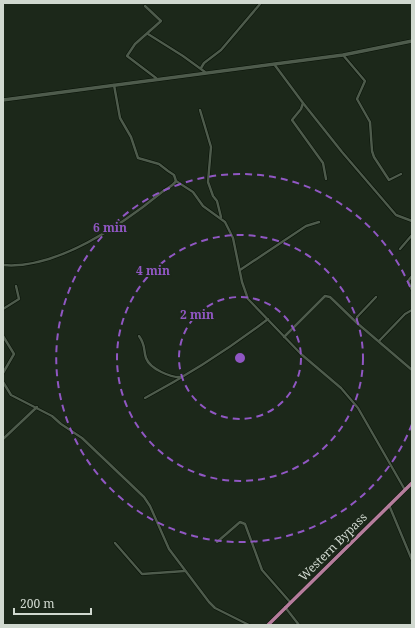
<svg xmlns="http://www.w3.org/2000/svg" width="415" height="628" font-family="'Noto Serif',serif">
<rect width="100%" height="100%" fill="#1c281a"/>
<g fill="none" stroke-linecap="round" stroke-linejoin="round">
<defs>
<g id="street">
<path d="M145,6L161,21L135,44L127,56L156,78"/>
<path d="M148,34L183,56L205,72"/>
<path d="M343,55L365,81L357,99L370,122L372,151L374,157L389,180L401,174"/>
<path d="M274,64L303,103L301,109L292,120L323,163L326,179"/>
<path d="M201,68L204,63L221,50L260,4"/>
<path d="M114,85L120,118L131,137L138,158L159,164L168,171L174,175L176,181L193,192L203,206L225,222L233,238L242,282L248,299L301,354L341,388L358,408L405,490"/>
<path d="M303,103L342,152L396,215L412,221"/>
<path d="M200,110L211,147L208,182L213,196L217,201L221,217"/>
<path d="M400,249L412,235"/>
<path d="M3,265C56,270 123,224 162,192C167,188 173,186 176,181"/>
<path d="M240,270L306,226L319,222"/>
<path d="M412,276L408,281L412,290"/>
<path d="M376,297L357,317V323L412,370"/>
<path d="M3,309L19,299L16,286"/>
<path d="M3,336L14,354L3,373"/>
<path d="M139,336C146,346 143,349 146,358C150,369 171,378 182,377"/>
<path d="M284,337L325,296L330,297L357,323"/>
<path d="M379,341L405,314L412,310"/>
<path d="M3,382L11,395L52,416L61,424L82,438L144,497L150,506L169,549L209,602L215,608L249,625"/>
<path d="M145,398C188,375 229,349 268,319"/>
<path d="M3,439L37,407"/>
<path d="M389,505L412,560"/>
<path d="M217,542L240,522L245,524L262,570L290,602"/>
<path d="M115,543L142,574L185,571"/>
<path d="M285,607L299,625"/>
</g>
<path id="secondary" d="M3,100L343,55L412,41"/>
<path id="primary" d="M268,625L412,483"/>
</defs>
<use href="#street" stroke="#061005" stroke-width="3.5"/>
<use href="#secondary" stroke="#061005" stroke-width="4.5"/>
<use href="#primary" stroke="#061005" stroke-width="4.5"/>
<use href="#street" stroke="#4e5b4c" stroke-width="2.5"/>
<use href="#secondary" stroke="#4e5b4c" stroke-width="3.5"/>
<use href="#primary" stroke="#b57d9c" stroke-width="3.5"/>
</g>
<g fill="none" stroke="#9057c3" stroke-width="2" stroke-dasharray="7 5">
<circle cx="240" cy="358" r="61"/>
<circle cx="240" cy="358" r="123"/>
<path d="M412 424A184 184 0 1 1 412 292"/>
</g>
<g text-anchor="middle" stroke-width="4" stroke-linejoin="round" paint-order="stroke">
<g font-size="12" fill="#d0d8cf" stroke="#1c281a">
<text transform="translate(333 547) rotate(-45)" y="4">Western Bypass</text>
</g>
</g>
<circle cx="240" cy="358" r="6" fill="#9057c3" stroke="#1c281a" stroke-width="2"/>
<g font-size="12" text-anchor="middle" font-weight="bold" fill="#9057c3" stroke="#1c281a" stroke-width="4" stroke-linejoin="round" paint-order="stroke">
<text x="110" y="232">6 min</text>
<text x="153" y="275">4 min</text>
<text x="197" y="319">2 min</text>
</g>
<rect width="415" height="628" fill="none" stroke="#d0d8cf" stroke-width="8"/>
<path d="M14 608v6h77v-6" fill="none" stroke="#d0d8cf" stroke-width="2"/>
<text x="20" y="608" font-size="12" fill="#d0d8cf" stroke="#1c281a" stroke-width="3" paint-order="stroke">200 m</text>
</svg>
